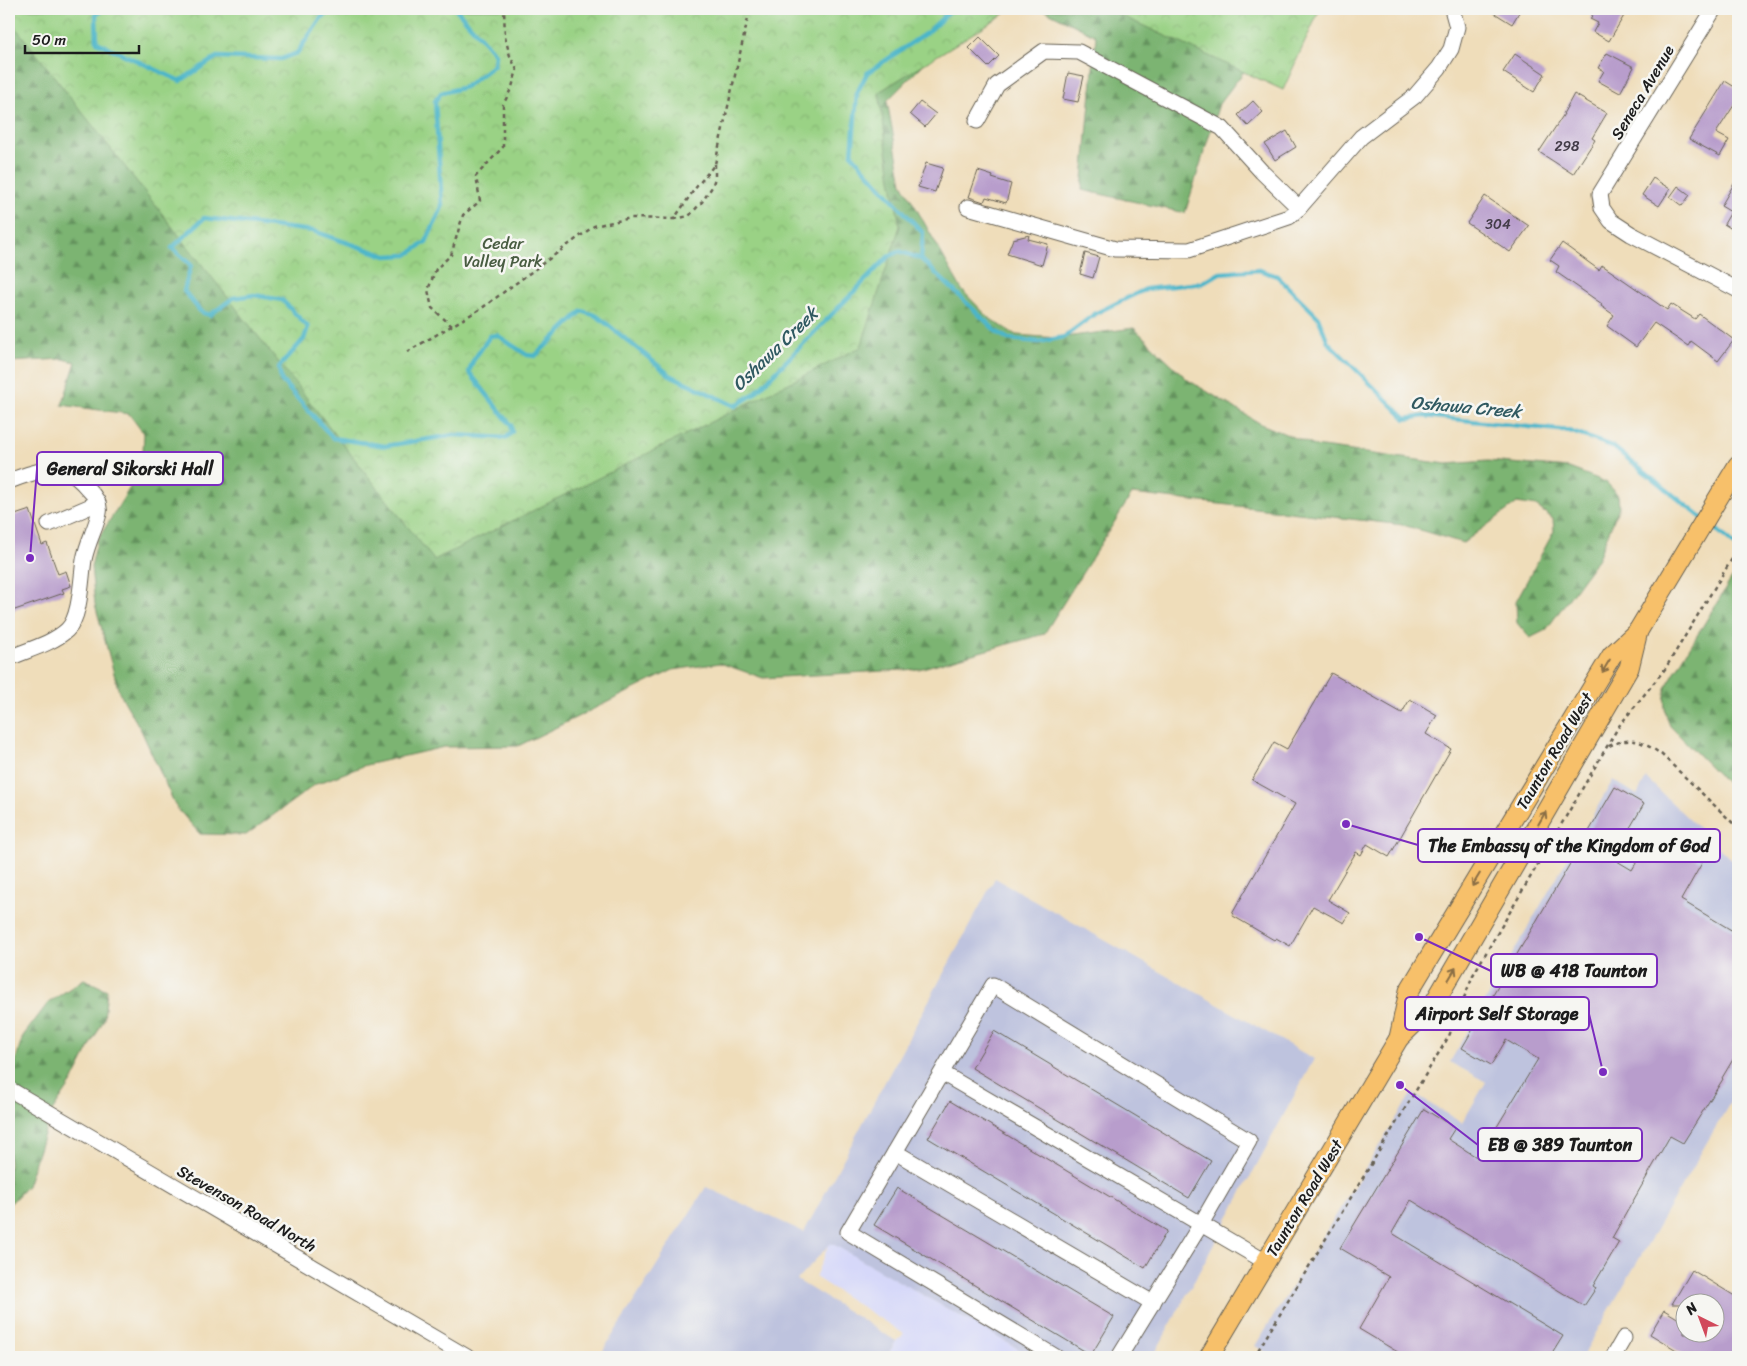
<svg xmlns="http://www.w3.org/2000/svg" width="1747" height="1366" font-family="Sriracha,sans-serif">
<defs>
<pattern id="forest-firs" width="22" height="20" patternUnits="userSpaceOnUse" patternTransform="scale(1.25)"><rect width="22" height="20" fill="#7bb472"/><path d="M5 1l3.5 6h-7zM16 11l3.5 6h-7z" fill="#64925d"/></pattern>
<pattern id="park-crowns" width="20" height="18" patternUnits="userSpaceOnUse" patternTransform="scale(1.25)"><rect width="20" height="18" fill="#9ad285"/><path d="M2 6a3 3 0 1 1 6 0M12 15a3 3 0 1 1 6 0" fill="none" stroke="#84b472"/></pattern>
</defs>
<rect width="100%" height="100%" fill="#f6f6f2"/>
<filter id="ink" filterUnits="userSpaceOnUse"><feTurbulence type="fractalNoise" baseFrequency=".02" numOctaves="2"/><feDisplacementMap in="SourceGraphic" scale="10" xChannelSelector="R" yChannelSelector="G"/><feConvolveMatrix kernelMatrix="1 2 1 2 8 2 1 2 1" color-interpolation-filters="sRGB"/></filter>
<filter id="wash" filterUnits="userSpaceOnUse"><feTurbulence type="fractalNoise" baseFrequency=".0096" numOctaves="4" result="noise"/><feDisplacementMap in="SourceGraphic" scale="20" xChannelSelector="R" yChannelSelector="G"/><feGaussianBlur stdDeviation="1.12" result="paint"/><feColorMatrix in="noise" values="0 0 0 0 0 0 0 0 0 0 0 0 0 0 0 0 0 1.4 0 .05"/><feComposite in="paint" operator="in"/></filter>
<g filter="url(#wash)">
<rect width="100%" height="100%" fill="#efddba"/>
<path fill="#d6d8f9" d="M830,1242L1033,1357H886L896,1341L904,1334L815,1277Z"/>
<g fill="#bec3de">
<path d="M1646,778L1738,866V1089L1582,1357H1275L1255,1346L1412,1093L1462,1123L1486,1082L1450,1062L1613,780L1637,795Z"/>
<path d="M995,878L1314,1059L1153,1357H1033L831,1243L797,1280L896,1341L886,1357H599L706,1187L804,1232Z"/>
</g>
<g fill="url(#forest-firs)" stroke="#4c6847">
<path d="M9,9H978L887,101L902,183L962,290L989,318L1016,335L1057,338L1134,328L1188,380L1261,424L1315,446L1447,464L1488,461L1569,468L1606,482L1618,495L1619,507L1598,558L1546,630L1530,638L1517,623L1516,601L1554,531L1553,519L1536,506L1517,503L1463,543L1403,525L1132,494L1044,634L919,669L763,678L720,663L673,670L518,746L444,747L366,765L316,784L246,835L200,834L176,807L141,730L119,692L95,604L91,567L97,541L142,468L144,434L129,414L62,405L76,362L63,359L9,362Z"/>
<path d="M1042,9H1292L1219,104L1185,213L1082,190L1096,36Z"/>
<path d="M1738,568V795L1670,726C1664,711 1663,701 1667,685Z"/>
<path d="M84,979L107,990L104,1019L72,1082L51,1113L27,1186L9,1205V1074L13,1069L23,1036L48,1003Z"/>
</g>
<g fill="url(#park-crowns)" stroke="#5b7750">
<path d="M9,9H1012L879,92L891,179L900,226L861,347L434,560L9,19Z"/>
<path d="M1107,9H1320L1283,90Z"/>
</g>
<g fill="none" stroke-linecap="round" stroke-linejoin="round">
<g stroke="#4bb5c9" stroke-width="4.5">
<path d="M103,9L96,15L97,42L180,81L217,57L281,59L297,53L321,18L334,9"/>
<path d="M456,9L495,54L494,65L465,87L441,93L435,101L442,207L426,242L407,255L386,256L313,231L204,218L172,248L191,265L184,291L201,312L210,315L233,298L254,295L282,300L308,327L304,339L279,367L281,380L333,438L385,446L454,435L506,438L512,432L511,425L469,372L473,361L490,336L497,335L527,355L535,356L582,311L597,316L670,375L735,406L754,394L888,257L899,251L921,259L997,332L1008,339L1039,342L1064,337L1096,313L1146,289L1201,283L1220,273L1259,270L1277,276L1318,317L1328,342L1406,419L1424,416L1569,431L1612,446L1702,518"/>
<path d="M921,259L923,233L852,155L857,93L867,73L929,31L952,9"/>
<path d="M1708,522L1738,548"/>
</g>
</g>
<g id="blocks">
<g fill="#b89dcc">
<path d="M1488,9H1521L1512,24Z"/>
<path d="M1596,9H1628L1609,41L1593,32L1598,23L1590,19Z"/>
<path d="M980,37L999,56L988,67L969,48Z"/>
<path d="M1607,53L1634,67L1620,93L1598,81L1604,71L1598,68Z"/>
<path d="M1515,54L1545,74L1534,92L1503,72Z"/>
<path d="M1068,73L1084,76L1078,102L1063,99Z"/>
<path d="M1725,81L1738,89V99L1716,133L1729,140L1720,156L1689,139Z"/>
<path d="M1574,94L1607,113L1592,138L1595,140L1573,174L1539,152L1564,114H1563Z"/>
<path d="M1253,101L1263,112L1248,126L1238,115Z"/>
<path d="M920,102L936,114L925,127L910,114Z"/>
<path d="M1287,131L1296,147L1275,160L1265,144Z"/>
<path d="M926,163L943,168L935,192L918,187Z"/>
<path d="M978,171L993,176L992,178L1011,184L1006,203L986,197L984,202L969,197Z"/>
<path d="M1738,177V233L1724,224L1731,212L1721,206Z"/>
<path d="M1653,178L1670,189L1659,206L1642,195Z"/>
<path d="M1678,186L1690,195L1682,206L1670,197Z"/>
<path d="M1485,196L1529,226L1510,252L1467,223Z"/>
<path d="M1029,235L1028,239L1048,244L1042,265L1007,254L1013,239Z"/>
<path d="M1562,243L1599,270L1602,265L1667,310L1671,304L1695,319L1699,314L1734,340L1718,361L1691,341L1688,346L1654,323L1636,347L1607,326L1614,315L1601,306L1602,304L1556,272L1559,266L1550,260Z"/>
<path d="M1085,253L1099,257L1093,278L1080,274Z"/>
<path d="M30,510L42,545L47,543L58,574L66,571L71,586L62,589L64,593L9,612V517Z"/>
<path d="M1331,673L1402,713L1410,699L1437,715L1426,734L1451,749L1389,857L1367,844L1361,855L1356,852L1328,900L1350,913L1344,923L1313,906L1290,946L1276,938L1274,940L1233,916L1234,914H1232L1295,804L1252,780L1274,742L1287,749Z"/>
<path d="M1615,787L1644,804L1612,858L1632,870L1653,834L1702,863L1681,900L1738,934V1051L1722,1078L1723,1079L1683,1143L1670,1136L1612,1238L1619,1242L1593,1286L1596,1288L1584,1306L1411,1200L1392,1233L1563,1336L1550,1357H1406L1359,1329L1389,1277L1340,1248L1424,1109L1455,1128L1448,1139L1478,1158L1538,1059L1506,1040L1491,1065L1462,1048Z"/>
<path d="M994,1031L1211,1161L1189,1198L972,1068Z"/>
<path d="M950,1101L1167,1231L1145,1268L928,1138Z"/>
<path d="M897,1188L1114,1317L1091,1355L874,1225Z"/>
<path d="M1692,1270L1738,1298V1357H1688L1650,1334L1664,1310L1684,1322V1334H1714V1304H1672Z"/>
</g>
</g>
</g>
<g filter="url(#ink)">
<use href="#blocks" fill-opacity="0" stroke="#666053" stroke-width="1"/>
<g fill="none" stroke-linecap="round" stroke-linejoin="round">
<defs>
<g id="minor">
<path d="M1714,9L1600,194L1602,208L1611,221L1631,234L1738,290"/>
<path d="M968,207L1115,249L1189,250L1289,217L1299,208L1262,172L1222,128L1079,52L1044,51L997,85L977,121"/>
<path d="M1299,208L1361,137L1415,96L1439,68L1451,49L1457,27L1452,9"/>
<path d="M9,481C23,476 50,465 65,470C74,474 82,482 88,489C94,495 101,504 99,513C96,528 87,543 84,560C81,578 81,617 67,630C52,644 27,650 9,658"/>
<path d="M49,524L98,503"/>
<path d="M942,1073L1266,1262"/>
<path d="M9,1089L467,1357"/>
<path d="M895,1152L1153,1303"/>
<path d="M1056,1357L848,1232L993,985L1249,1141L1201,1224L1119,1357"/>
<path d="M1613,1357L1624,1338"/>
</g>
<g id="major">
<path d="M1399,1038L1409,991L1612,655L1638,631L1738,465"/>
<path d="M1209,1357L1399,1038L1433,1005L1629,668L1638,631"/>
</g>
</defs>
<use href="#minor" stroke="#666053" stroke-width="17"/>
<use href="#major" stroke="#666053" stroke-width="21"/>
<g stroke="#666053" stroke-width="2.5" stroke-dasharray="4 4" stroke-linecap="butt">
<path d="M674,219L689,216L702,202L712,187L715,178V164"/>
<path d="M452,326L432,308L428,290L436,269L451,255L463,215L480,201L476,176L503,147V105L512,87L517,70L510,56L505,37L504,9"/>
<path d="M407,352L482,308L594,226L631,218L674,219L694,190L715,164L750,9"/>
<path d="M1609,746C1631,736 1642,741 1661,754L1738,828"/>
<path d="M1254,1357L1449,1036L1473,975L1619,726L1665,669L1738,549"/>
</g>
<use href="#minor" stroke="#fff" stroke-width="15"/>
<use href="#major" stroke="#f7c06b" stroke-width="19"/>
</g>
<defs><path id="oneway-shaft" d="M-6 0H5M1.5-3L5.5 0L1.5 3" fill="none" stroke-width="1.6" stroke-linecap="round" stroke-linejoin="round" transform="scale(1.25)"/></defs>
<g stroke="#8a6e44">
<use href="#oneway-shaft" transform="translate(1606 666) rotate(121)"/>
<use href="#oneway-shaft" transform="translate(1542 818) rotate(-60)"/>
<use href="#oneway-shaft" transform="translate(1476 880) rotate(121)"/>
<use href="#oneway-shaft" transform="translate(1452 974) rotate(-59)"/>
</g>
</g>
<g text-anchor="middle" stroke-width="5" stroke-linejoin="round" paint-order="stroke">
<g font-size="14" fill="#433c48">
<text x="1567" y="151">298</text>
<text x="1498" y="229">304</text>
</g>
<g font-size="16" fill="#1c1c1c" stroke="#f6f6f2">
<text transform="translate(1642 92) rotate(-59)" y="6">Seneca Avenue</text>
<text transform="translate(1554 751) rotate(-59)" y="6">Taunton Road West</text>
<text transform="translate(1304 1198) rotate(-59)" y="6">Taunton Road West</text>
<text transform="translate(247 1208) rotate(30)" y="6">Stevenson Road North</text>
</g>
<g font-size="16" fill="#485c41" stroke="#f6f6f2">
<text x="503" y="249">Cedar<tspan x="503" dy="18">Valley Park</tspan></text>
</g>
<g font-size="18" font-style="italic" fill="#2f5961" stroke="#f6f6f2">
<text transform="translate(775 349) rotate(-44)" y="6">Oshawa Creek</text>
<text transform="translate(1466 407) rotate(5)" y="6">Oshawa Creek</text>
</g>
</g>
<path fill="none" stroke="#7b2cbf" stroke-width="2" d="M30 558L37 469M1346 824L1418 845M1419 937L1491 971M1603 1072L1589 1014M1400 1085L1478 1145"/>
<g fill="#7b2cbf" stroke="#f6f6f2" stroke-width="2">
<circle cx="30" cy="558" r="5"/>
<circle cx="1346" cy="824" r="5"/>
<circle cx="1419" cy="937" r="5"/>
<circle cx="1603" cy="1072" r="5"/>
<circle cx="1400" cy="1085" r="5"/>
</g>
<g fill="#f6f6f2" stroke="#7b2cbf" stroke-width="2">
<rect x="37" y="452" width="186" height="33" rx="5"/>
<rect x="1418" y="829" width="302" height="33" rx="5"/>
<rect x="1491" y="954" width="166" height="33" rx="5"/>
<rect x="1405" y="997" width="184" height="33" rx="5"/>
<rect x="1478" y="1128" width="164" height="33" rx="5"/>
</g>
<g font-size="18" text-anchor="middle" font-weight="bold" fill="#1c1c1c">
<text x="130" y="475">General Sikorski Hall</text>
<text x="1569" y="852">The Embassy of the Kingdom of God</text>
<text x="1574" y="977">WB @ 418 Taunton</text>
<text x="1497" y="1020">Airport Self Storage</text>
<text x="1560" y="1151">EB @ 389 Taunton</text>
</g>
<rect width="1747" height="1366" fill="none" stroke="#f6f6f2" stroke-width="30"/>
<g transform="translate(1700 1318) rotate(318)"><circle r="24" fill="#f6f6f2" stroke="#9f9f9c"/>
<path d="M0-4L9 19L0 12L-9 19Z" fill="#d1495b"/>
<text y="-8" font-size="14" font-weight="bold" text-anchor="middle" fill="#1c1c1c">N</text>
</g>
<path d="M25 45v8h114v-8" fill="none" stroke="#1c1c1c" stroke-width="2.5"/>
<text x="32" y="45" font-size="15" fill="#1c1c1c" stroke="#f6f6f2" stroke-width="4" paint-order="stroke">50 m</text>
</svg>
